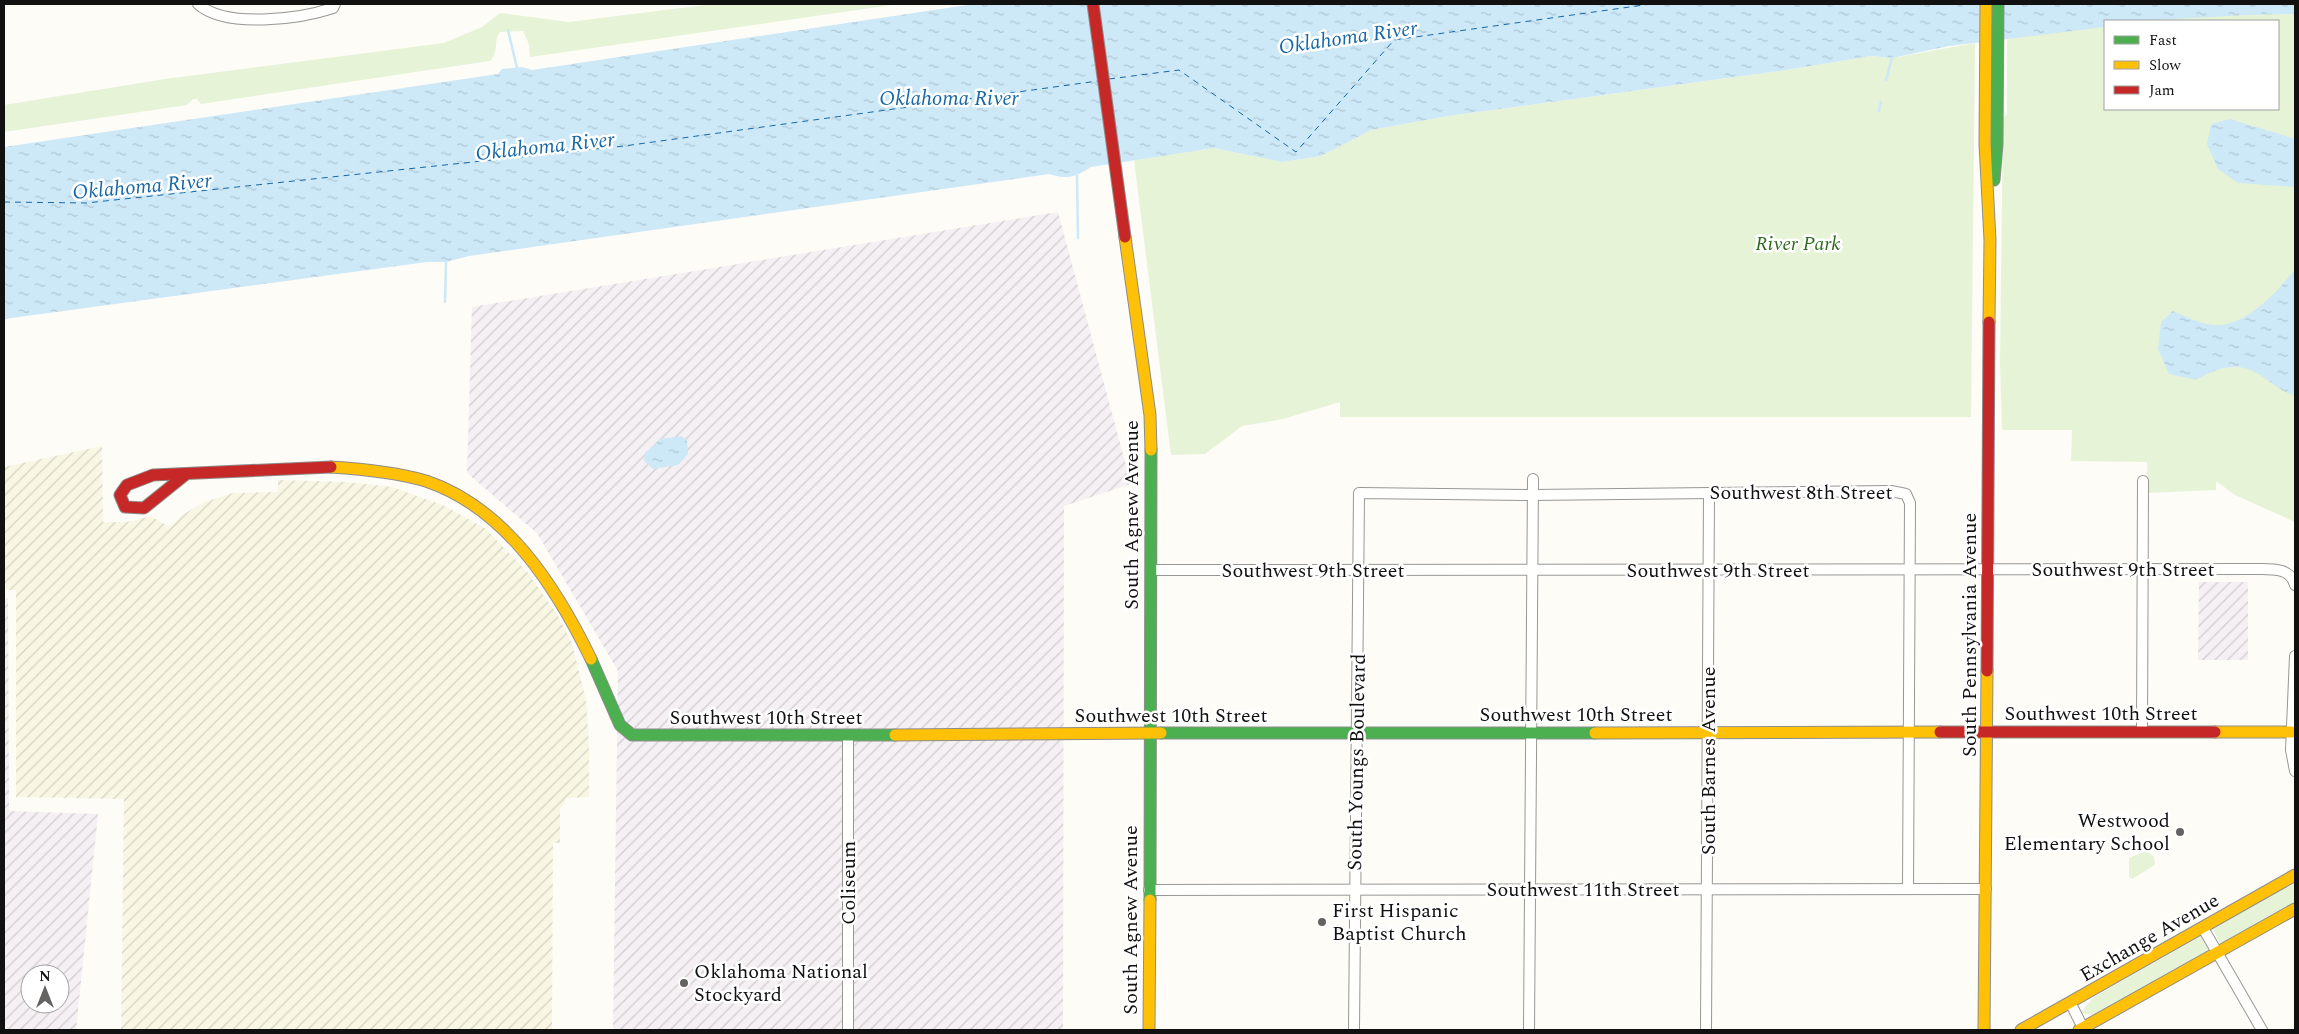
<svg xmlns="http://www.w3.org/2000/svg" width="2299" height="1034" font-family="Spectral,serif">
<defs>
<pattern id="industrial-furrows" width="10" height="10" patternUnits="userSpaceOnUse" patternTransform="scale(1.25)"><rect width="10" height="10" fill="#f5f0f3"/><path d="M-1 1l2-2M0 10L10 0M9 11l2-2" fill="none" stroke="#d1cdcf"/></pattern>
<pattern id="farmland-furrows" width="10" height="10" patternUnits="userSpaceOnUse" patternTransform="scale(1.25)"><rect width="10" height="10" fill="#f9f7e4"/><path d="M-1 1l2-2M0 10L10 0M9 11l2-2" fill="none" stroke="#d4d3c3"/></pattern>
<pattern id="water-ripples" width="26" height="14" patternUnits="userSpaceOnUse" patternTransform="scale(1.25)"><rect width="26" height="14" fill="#cde8f7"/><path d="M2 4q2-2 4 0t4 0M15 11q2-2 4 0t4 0" fill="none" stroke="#afc6d3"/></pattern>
</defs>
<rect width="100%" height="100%" fill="#fdfcf7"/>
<g fill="url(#industrial-furrows)" fill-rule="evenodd">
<path d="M1058,212L1131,484L1064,506L1063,1029L613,1030L618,671L537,533L467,473L472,307Z"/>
<path d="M2199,582H2248V660H2198Z"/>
<path d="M4,598H8L9,811L98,814L76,1030H4ZM30,974H60V1004H30Z"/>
</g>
<path fill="url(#farmland-furrows)" d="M102,446L103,522H127L151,516L169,527L182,515L205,502L233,493L278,492V480L349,482L392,487L445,506L486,529L528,573L558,616L572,643L586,700L589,744V797L567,798L560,810V843H553L552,1030H121L124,799L16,797V590H4V467Z"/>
<g fill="#e7f3d7" fill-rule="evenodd">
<path d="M713,4H899L530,57L529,44L523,31L500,32C493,41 499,53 490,61L201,104L197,99H193L187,105L4,132V105L165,79L444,43L482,27L500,13L569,22Z"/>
<path d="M2007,4H2295V522L2235,495L2216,481V490L2148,493L2147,462L2071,461L2072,430H2002L2000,363L2003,118L2007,114ZM2105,21H2278V109H2105Z"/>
<path d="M1975,43L1971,417H1340V402L1283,419L1242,426L1205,454L1171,455L1134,160L1214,148L1282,162L1321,156L1371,130L1448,116L1786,70L1871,56L1892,58Z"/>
<path d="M2146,851L2154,857L2155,865L2132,879L2129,877V858Z"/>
<path d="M2295,882V903L2220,944L2213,929Z"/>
<path d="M2201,936L2210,951L2093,1015L2080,1013L2094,997Z"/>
</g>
<g fill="url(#water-ripples)">
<path d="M974,4H2295V14C2232,14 2169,21 2105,21V27L1949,46L1892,58L1871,56L1786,70L1448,116L1371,130L1321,156L1282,162L1214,148L1091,167C1076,177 1067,180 1049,174L469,256L446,262H427L4,319V147L498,74L502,69L522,67L532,70Z"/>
<path d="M2230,119L2295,139V187L2238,183L2218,169L2207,144L2211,124Z"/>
<path d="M2295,269V396C2278,391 2265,375 2248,369C2230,363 2211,371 2196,380L2169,374L2158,349L2161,322L2173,311C2188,317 2205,327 2222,325C2251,321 2278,291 2295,269Z"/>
<path d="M681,436L687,440L688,454L678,465L653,469L644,461L645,453L660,439Z"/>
</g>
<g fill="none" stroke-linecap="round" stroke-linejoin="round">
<g stroke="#cde8f7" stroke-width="2.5">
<path d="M508,30L517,68"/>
<path d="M1886,80L1892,58"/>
<path d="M1879,111L1881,102"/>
<path d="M1077,176L1078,238"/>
<path d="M445,302L446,262"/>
</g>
<g stroke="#1768a6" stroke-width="1" stroke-dasharray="6 5" stroke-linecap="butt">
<path d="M1109,79L1179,70L1296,152L1394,40L1651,4"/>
<path d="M4,202L86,203L624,146L1098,81"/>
</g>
<defs>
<g id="street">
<path d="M198,4C226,29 300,19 333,8L335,4"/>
<path d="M1151,570L2261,569C2275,569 2291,569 2295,585"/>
<path d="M2295,656L2291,750L2295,771"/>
<path d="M2142,732L2143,481"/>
<path d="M848,736V1030"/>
<path d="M1149,890L1986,889"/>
<path d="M2203,928L2262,1030"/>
<path d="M2071,1004L2084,1030"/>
<path d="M1354,1030L1359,493L1531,495L1891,491L1906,494L1910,503L1908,889"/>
<path d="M1529,1030L1533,479"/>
<path d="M1706,1030L1709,493"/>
</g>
<g id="fast">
<path d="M1994,180L1997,144L1998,4"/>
<path d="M591,659L620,725L632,735H895"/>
<path d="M1161,733H1595"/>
<path d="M1150,900L1151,450"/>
</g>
<g id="slow">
<path d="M1986,4L1985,144L1990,240L1989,322"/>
<path d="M1125,237L1150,415L1151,450"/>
<path d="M331,467C363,469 395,472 426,481C506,508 556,587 591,659"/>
<path d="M2215,732H2292"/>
<path d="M1595,733L1940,732"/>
<path d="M895,735L1161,733"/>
<path d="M1149,1030L1150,900"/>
<path d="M1984,1030L1987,671"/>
<path d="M2021,1030L2295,875"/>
<path d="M2079,1030L2295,909"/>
</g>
<g id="jam">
<path d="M1093,4L1125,237"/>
<path d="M185,475L144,508L125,507L120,495L127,485L153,475L331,467"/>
<path d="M1987,671L1989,322"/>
<path d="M1940,732H2215"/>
</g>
</defs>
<use href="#street" stroke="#979795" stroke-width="12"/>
<use href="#fast" stroke="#8e8d8b" stroke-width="13"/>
<use href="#slow" stroke="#8e8d8b" stroke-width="13"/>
<use href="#jam" stroke="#8e8d8b" stroke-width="13"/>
<use href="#street" stroke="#fffffe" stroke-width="10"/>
<use href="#fast" stroke="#4caf50" stroke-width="11"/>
<use href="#slow" stroke="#ffc107" stroke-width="11"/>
<use href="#jam" stroke="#c62828" stroke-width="11"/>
</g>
<g fill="#646362" stroke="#fff" stroke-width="2">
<circle cx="2180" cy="832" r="5"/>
<circle cx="1322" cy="922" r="5"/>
<circle cx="684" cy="983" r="5"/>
</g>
<g text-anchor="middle" stroke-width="5" stroke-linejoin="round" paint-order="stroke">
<g font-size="20" font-style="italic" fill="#2f6b1f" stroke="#fff">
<text x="1798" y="250">River Park</text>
</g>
<g font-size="20" fill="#111" stroke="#fff">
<text x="1801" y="499">Southwest 8th Street</text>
<text transform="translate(1131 515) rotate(-90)" y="7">South Agnew Avenue</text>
<text x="2123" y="576">Southwest 9th Street</text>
<text x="1313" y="577">Southwest 9th Street</text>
<text x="1718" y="577">Southwest 9th Street</text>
<text transform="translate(1969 635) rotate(-90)" y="7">South Pennsylvania Avenue</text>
<text x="2101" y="720">Southwest 10th Street</text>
<text x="1576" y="721">Southwest 10th Street</text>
<text x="1171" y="722">Southwest 10th Street</text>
<text x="766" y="724">Southwest 10th Street</text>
<text transform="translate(1708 761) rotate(-90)" y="7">South Barnes Avenue</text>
<text transform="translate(1356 762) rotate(-89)" y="7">South Youngs Boulevard</text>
<text transform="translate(848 883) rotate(-90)" y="7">Coliseum</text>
<text x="1583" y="896">Southwest 11th Street</text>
<text transform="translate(1130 920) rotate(-90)" y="7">South Agnew Avenue</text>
<text transform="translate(2149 937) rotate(-30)" y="7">Exchange Avenue</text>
</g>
<g font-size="20" fill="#111" stroke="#fff" text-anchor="start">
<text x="2170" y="827" text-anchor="end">Westwood<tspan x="2170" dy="23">Elementary School</tspan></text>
<text x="1332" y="917">First Hispanic<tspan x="1332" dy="23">Baptist Church</tspan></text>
<text x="694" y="978">Oklahoma National<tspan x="694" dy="23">Stockyard</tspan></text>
</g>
<g font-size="21" font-style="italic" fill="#1768a6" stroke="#fff">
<text transform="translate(1348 37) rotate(-8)" y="7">Oklahoma River</text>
<text x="949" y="105">Oklahoma River</text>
<text transform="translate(545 146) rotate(-6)" y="7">Oklahoma River</text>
<text transform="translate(142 186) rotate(-5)" y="7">Oklahoma River</text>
</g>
</g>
<rect width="2299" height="1034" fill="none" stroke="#111111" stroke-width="10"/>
<rect x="2104" y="20" width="175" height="90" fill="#ffffff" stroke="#a0a0a0"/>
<rect x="2114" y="36" width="25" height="8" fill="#4caf50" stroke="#a0a0a0"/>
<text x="2149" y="45" font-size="15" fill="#111111">Fast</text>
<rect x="2114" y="61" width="25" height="8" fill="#ffc107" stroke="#a0a0a0"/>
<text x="2149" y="70" font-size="15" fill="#111111">Slow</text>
<rect x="2114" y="86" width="25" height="8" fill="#c62828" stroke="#a0a0a0"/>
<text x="2149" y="95" font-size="15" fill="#111111">Jam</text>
<g transform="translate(45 989)"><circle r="24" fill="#ffffff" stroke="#a0a0a0"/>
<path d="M0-4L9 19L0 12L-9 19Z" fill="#646362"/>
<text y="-8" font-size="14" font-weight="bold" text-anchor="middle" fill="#111111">N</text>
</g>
</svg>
